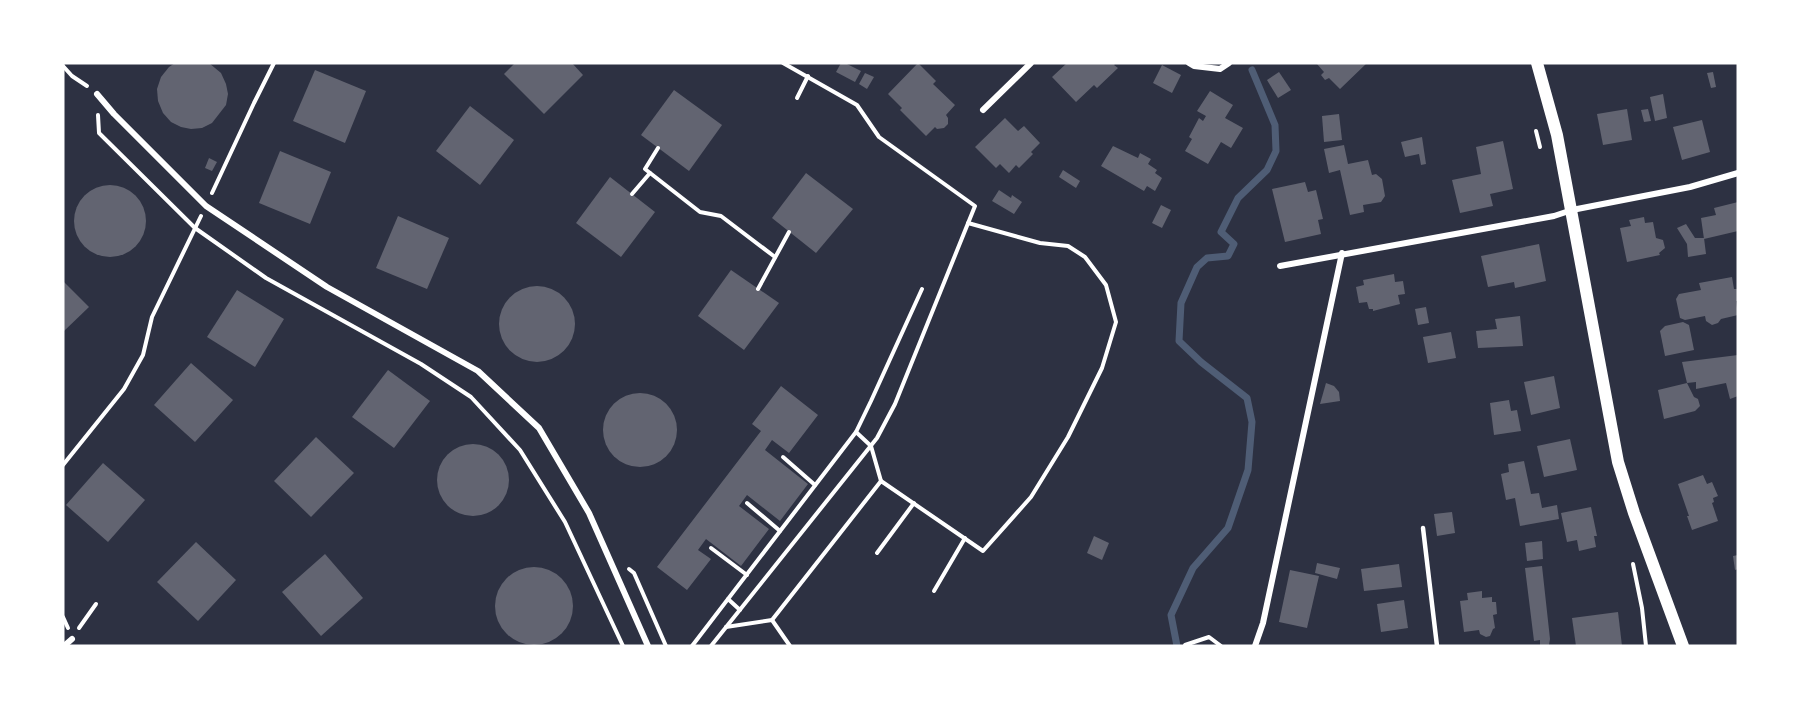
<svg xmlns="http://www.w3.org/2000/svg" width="1801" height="709" font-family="'Fira Sans Condensed',sans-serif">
<rect width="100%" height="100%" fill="#2d3142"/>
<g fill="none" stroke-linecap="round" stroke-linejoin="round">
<path stroke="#4f5d75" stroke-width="7" d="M1177,646L1171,615L1193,568L1228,528L1248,470L1252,422L1247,398L1201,362L1179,341L1181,303L1197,267L1207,258L1228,256L1234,244L1221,232L1238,198L1267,170L1276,151L1275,125L1252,70"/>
</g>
<g fill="#626471">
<path d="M175,63H209L221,73L226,84L228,94L226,105L212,123L202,128L191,129L181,127L171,122L163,113L158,101L157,89L161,77L169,67Z"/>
<path d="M515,63H572L583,75L544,114L504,74Z"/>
<path d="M841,63H845L861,71L855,82L836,72Z"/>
<path d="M918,63L936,81L933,84L955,105L946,115L948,118V124L944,128L937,129L935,127L926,136L900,110L902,108L888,94Z"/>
<path d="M1067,63H1116L1114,65L1118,68L1097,88L1094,85L1076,102L1052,77Z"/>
<path d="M1318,63H1367L1340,89L1329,78L1325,80L1321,75L1324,72L1317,64Z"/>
<path d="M1162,65L1181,75L1172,93L1153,83Z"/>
<path d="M315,70L366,91L345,143L293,121Z"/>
<path d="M1279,72L1291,90L1278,98L1267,80Z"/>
<path d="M1713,72L1716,87L1711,88L1707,73Z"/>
<path d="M865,73L874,77L867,89L859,84Z"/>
<path d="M674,90L722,125L689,171L641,135Z"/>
<path d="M1210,91L1233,105L1225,118L1243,128L1231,148L1221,142L1208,164L1185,151L1192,139L1189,137L1199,118L1203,121L1206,116L1197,111Z"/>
<path d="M1663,94L1667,118L1655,121L1650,97Z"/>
<path d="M470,106L514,140L480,185L436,151Z"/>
<path d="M1627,109L1632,140L1603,145L1597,114Z"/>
<path d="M1648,109L1651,121L1644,122L1641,110Z"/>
<path d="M1339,114L1342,140L1324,142L1322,116Z"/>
<path d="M1005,118L1018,131L1024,126L1040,143L1031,152L1033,154L1019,168L1016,165L1009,173L1000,164L996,168L975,147Z"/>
<path d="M1702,120L1710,152L1682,160L1673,127Z"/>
<path d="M1422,137L1426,164L1421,165L1419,154L1405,157L1401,142Z"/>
<path d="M1503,141L1513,189L1490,194L1493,206L1460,213L1452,180L1481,174L1476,147Z"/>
<path d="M1344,145L1348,164L1368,160L1372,175L1376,174L1382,179L1385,196L1381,202L1363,205L1364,212L1350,215L1340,170L1329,173L1324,149Z"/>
<path d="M1113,146L1138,158L1140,153L1151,159L1148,164L1157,170L1155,173L1162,178L1155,191L1147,186L1144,191L1101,166Z"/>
<path d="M280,151L331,172L310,224L259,203Z"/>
<path d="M209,158L217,162L212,171L205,168Z"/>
<path d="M1063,170L1080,181L1076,188L1059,177Z"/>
<path d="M806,173L853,209L816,253L772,218Z"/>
<path d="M610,177L655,212L621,257L576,223Z"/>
<path d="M1305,182L1308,192L1316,190L1323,219L1318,220L1321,234L1285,242L1272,189Z"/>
<circle cx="110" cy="221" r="36"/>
<path d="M999,190L1011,198L1012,195L1022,202L1014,214L992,201Z"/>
<path d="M1738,202V231L1704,239L1701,218L1716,215L1714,208Z"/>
<path d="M1161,205L1171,210L1162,228L1152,223Z"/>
<path d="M398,216L449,238L427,289L376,268Z"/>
<path d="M1644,217L1645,223L1653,222L1656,238L1663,240L1665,248L1659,253L1660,255L1627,262L1620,228L1631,226L1629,220Z"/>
<path d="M1686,224L1695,238H1704L1706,254L1688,257L1687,244L1677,228Z"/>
<path d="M1539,244L1546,281L1515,288L1514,282L1488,287L1481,256Z"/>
<path d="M731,270L779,303L744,350L698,316Z"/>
<path d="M1394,274L1395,282L1403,281L1405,294L1398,295L1400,304L1373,311V309H1369L1367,302L1359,303L1356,287L1364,285L1363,280Z"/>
<path d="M1732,277L1734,289H1738V301H1736L1738,315L1721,319L1718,323L1712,325L1706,321L1705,316L1685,320L1680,318L1676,299L1679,294L1701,290L1699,283Z"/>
<path d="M63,281L89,307L63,332Z"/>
<circle cx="537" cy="324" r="38"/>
<path d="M237,290L284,319L255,367L207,337Z"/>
<path d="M1426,307L1429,323L1418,325L1415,309Z"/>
<path d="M1520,316L1523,346L1478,348L1476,331L1497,329L1495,319Z"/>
<path d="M1683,322L1689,325L1694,350L1665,356L1660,331L1665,326Z"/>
<path d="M1451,332L1456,358L1428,363L1423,337Z"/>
<path d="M1738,355V396L1730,399L1726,383L1696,389V382L1687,383L1682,362Z"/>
<path d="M191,363L233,400L195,442L154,405Z"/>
<path d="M388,370L430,401L394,448L352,417Z"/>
<path d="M1554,376L1560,408L1531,415L1524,382Z"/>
<path d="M1326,383L1334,386L1339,392L1340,401L1320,404Z"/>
<path d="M1687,383L1694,397L1698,399L1700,406L1695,411L1664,419L1658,390Z"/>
<path d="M781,386L818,415L789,453L772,440L765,450L808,484L780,521L747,495L739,506L769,529L741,566L706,539L698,550L711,559L687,590L657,567L761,431L752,424Z"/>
<circle cx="640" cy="430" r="37"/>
<path d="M1509,400L1511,411L1517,410L1521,431L1494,435L1490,403Z"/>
<path d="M316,437L354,473L311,517L274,481Z"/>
<path d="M1570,439L1577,470L1544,477L1537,446Z"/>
<circle cx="473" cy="480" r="36"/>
<path d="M1524,461L1531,494L1539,493L1542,508L1557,505L1559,519L1520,526L1515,498L1506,500L1501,474L1509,472L1508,464Z"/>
<path d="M103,463L145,500L108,542L66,505Z"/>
<path d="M1703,475L1707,484L1712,482L1718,496L1713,498L1714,502L1712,503L1718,521L1692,530L1687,516H1689L1678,484Z"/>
<path d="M1591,507L1597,536H1594L1596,547L1579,551L1577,540L1567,542L1561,513Z"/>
<path d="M1452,512L1455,533L1437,536L1434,514Z"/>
<path d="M1094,536L1109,543L1102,560L1087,553Z"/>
<path d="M1542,541L1543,559L1527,561L1525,543Z"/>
<path d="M196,542L236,580L198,621L157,582Z"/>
<path d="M325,554L363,598L321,636L282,592Z"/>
<path d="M1738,555V569L1735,570L1733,556Z"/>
<path d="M1317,563L1340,568L1337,579L1315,573Z"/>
<path d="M1399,564L1402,587L1364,591L1361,569Z"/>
<path d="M1542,566L1550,639L1549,645L1545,646H1540V640L1534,641L1525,568Z"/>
<circle cx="534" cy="606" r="39"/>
<path d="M1290,570L1319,576L1307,628L1279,622Z"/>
<path d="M1482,591V598L1492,597V602H1496L1497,614L1493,615L1495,628L1493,629L1490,636L1486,637L1480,634L1479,630L1464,632L1460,601L1468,600L1467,593Z"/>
<path d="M1404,600L1408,628L1381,632L1377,604Z"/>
<path d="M1618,612L1622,646H1576L1572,618Z"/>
</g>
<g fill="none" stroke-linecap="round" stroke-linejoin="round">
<g stroke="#fff" stroke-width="4">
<path d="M63,66L72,76L87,86"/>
<path d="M797,98L808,76"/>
<path d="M98,115L99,133L195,228L266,278L421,364L471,397L520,450L565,522L623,646"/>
<path d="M1536,131L1540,147"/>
<path d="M658,148L645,169L700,212L721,216L775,257"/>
<path d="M212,193L254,103L274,63"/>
<path d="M632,194L650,173"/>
<path d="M758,289L789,232"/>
<path d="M856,432L871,446L881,481"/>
<path d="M783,457L815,485"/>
<path d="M63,465L124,389L143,355L152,317L201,216"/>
<path d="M747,503L780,531"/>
<path d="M711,548L747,575"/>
<path d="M877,553L914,503"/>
<path d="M1633,564L1642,608L1646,646"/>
<path d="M629,569L634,573L666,646"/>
<path d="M934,591L965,538"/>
<path d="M728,599L740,610"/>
<path d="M63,617L68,628"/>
<path d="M772,620L790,646"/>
<path d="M726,627L772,620L881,481L983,551L1031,497L1068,437L1102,368L1116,322L1106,285L1085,257L1068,246L1040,243L968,223"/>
<path d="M79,628L96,604"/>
<path d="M1185,645L1209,637L1221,646"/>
<path d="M692,646L856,432L871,401L922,289"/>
<path d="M711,646L877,438L895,404L975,206L879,137L857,105L783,63"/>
</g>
<path stroke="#fff" stroke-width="4.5" d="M1423,528L1437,646"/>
<g stroke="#fff" stroke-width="6">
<path d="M1189,63L1194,66L1220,69L1229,63"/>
<path d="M97,94L114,114L206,206L327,287L478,371L539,428L589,513L648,646"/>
<path d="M983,110L1031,63"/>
<path d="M1280,266L1554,216L1572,210L1690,187L1738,173"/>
<path d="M64,646L72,639"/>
<path d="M1255,646L1263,623L1342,253"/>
</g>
<path stroke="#fff" stroke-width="12" d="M1537,63L1557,135L1618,462L1634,513L1683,646"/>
</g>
<rect width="1801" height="709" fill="none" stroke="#ffffff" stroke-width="129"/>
</svg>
